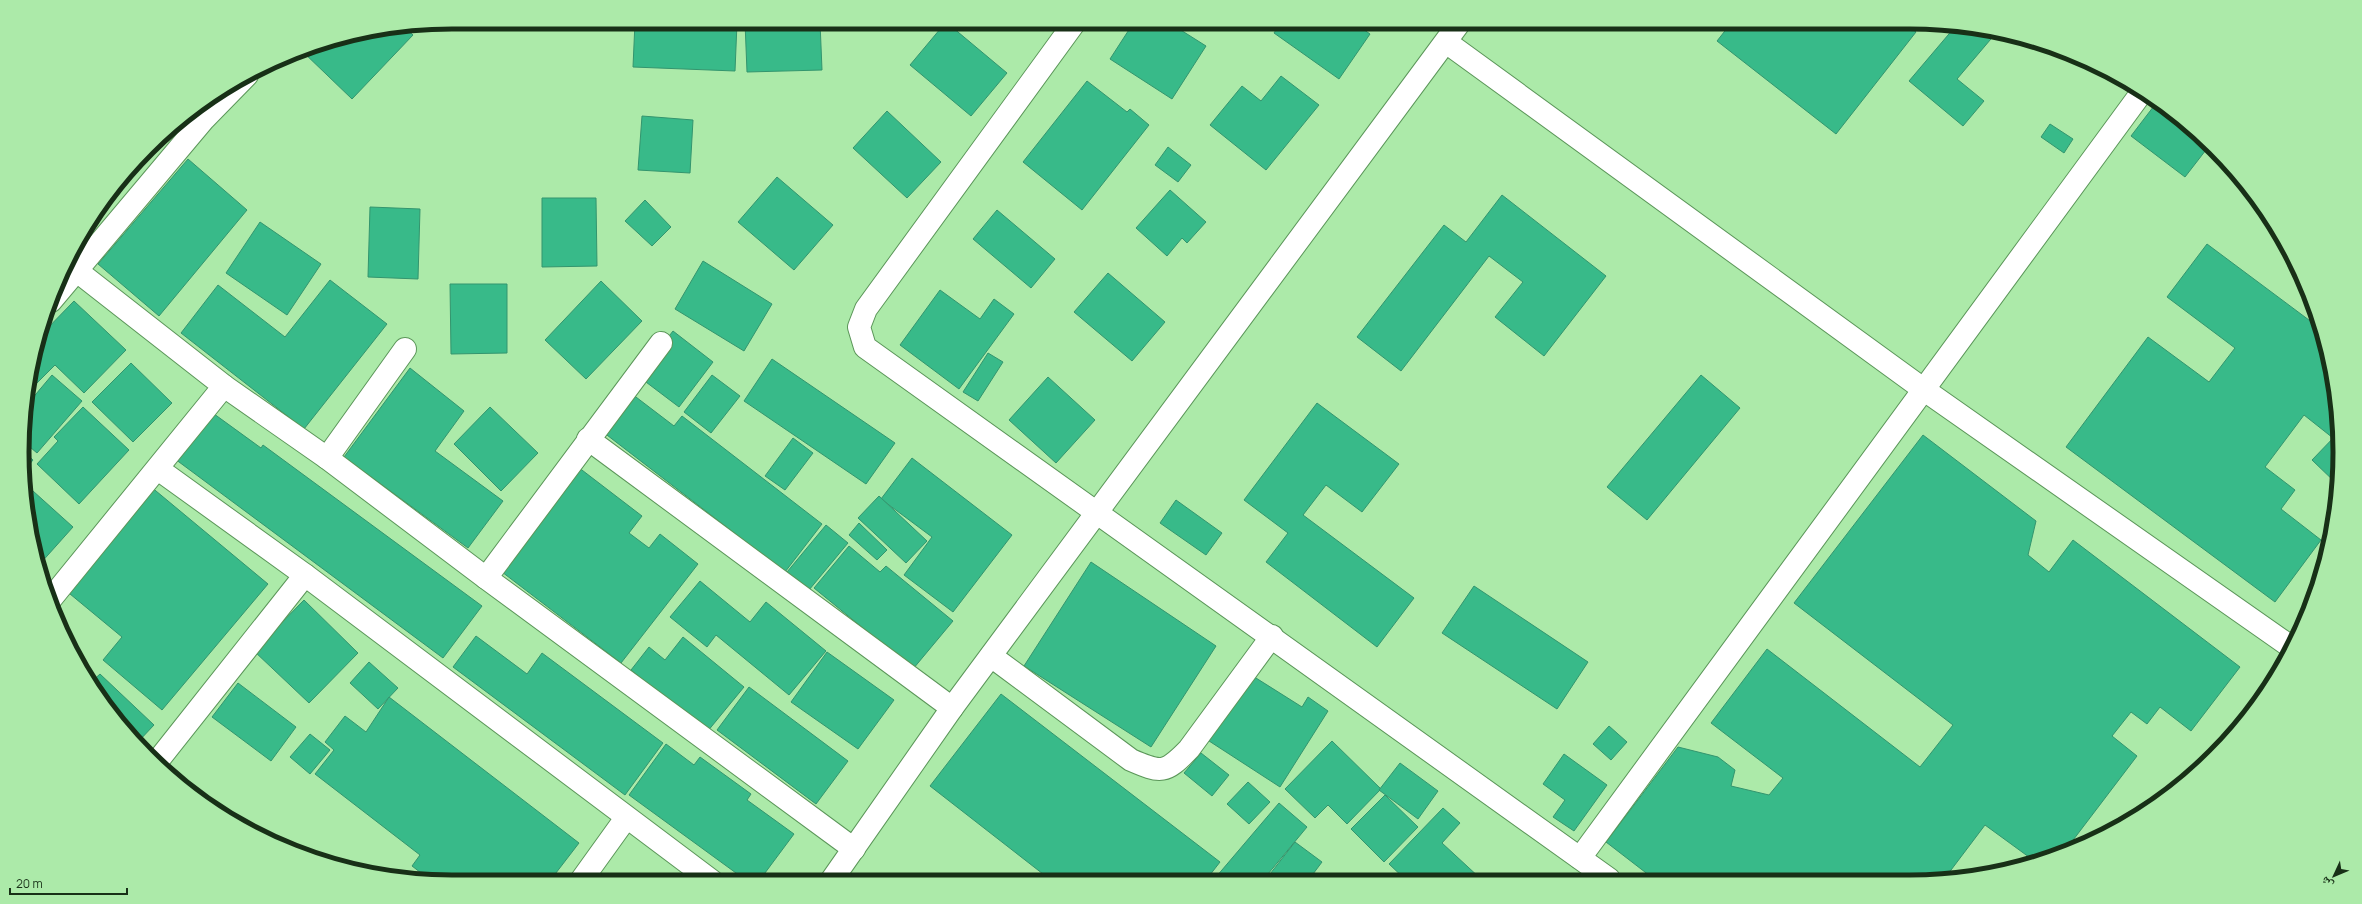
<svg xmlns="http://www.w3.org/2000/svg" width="2362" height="904" font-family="Manrope,'Noto Naskh Arabic',sans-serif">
<rect width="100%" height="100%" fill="#aceaa9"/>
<g fill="#38ba89" stroke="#33956e">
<path d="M635,22L737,23L735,71L633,67Z"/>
<path d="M745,22H820L822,70L747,72Z"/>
<path d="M946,22L1007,73L971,116L910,65Z"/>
<path d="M1134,22H1168L1206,46L1172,99L1110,59Z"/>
<path d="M1281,22H1353L1370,34L1339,79L1274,33Z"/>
<path d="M1732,22H1904L1916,32L1836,134L1717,41Z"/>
<path d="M404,27L413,35L352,99L301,50L314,45L368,30Z"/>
<path d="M1954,28L1996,33L1957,79L1984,101L1963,126L1909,81Z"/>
<path d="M1281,76L1319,105L1266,170L1210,125L1242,86L1261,101Z"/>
<path d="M1087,81L1127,112L1130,109L1149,125L1082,210L1023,162Z"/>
<path d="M2157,102L2172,111L2209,146L2185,177L2131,136Z"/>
<path d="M887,111L941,162L907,198L853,148Z"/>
<path d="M642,116L693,120L690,173L638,170Z"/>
<path d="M2050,124L2073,139L2064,153L2041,137Z"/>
<path d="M1168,147L1191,165L1178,182L1155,165Z"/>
<path d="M188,159L247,210L159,316L98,264Z"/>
<path d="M777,177L833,225L794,270L738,222Z"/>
<path d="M1170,190L1206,222L1187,243L1182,238L1167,256L1136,228Z"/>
<path d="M1502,195L1606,276L1544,356L1495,317L1523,282L1489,256L1401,371L1357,337L1444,225L1466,242Z"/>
<path d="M542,198H596L597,266L542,267Z"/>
<path d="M645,200L671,227L652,246L625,221Z"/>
<path d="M370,207L420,209L418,279L368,277Z"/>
<path d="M997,210L1055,259L1031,288L973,239Z"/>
<path d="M260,222L321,264L287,315L226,273Z"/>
<path d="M2207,244L2321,329L2336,396L2337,431L2333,438L2304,415L2265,467L2295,490L2281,509L2321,540L2275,602L2066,447L2148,337L2209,382L2235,348L2167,297Z"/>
<path d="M703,261L772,304L744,351L675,309Z"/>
<path d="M1108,273L1165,322L1132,361L1074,312Z"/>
<path d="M330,280L387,324L304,429L181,333L218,285L285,337Z"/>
<path d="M601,281L642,321L586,379L545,340Z"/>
<path d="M450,284H507V353L451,354Z"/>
<path d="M940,290L980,319L994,299L1014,314L959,389L900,345Z"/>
<path d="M74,301L126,350L84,393L55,365L37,383L30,377L39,337Z"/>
<path d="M673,331L713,362L679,407L638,376Z"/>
<path d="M988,353L1003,362L978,401L963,392Z"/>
<path d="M772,359L895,443L866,484L744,401Z"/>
<path d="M131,363L172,403L133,442L92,402Z"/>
<path d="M410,368L464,411L435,451L503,501L468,548L344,457Z"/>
<path d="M52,375L82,401L37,453L24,442L25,407Z"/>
<path d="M712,375L740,396L711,433L684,412Z"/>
<path d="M1701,375L1740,408L1647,520L1607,487Z"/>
<path d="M1048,377L1095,420L1056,463L1009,420Z"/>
<path d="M632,394L674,426L682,416L822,524L785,572L603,432Z"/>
<path d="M1317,403L1399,464L1362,512L1326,485L1303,515L1414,598L1377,647L1266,562L1288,533L1244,500Z"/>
<path d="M83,407L129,450L79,504L37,464L58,441L54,437Z"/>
<path d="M490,407L538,453L501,491L454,444Z"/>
<path d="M210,411L261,448L263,445L482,606L443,658L175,459Z"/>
<path d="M2338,433L2339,480L2338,485L2312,460Z"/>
<path d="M1923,435L2036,521L2028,555L2049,572L2073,540L2240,667L2191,731L2160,707L2147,724L2131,712L2112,736L2137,756L2064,852L2033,860L1985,825L1945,878L1654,879L1606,842L1678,747L1718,757L1735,770L1731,786L1769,795L1783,778L1711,723L1767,649L1920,767L1953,725L1794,603Z"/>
<path d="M793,438L813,453L785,490L765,476Z"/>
<path d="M24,452L33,460L23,472Z"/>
<path d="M912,458L1012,535L953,612L904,575L932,537L881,499Z"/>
<path d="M578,467L642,516L629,533L649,548L660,534L698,564L621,663L502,572Z"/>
<path d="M23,482L73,527L39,565L30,536Z"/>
<path d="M150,486L268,584L162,710L103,660L122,637L64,589Z"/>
<path d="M879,496L927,541L906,563L858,518Z"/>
<path d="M1176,500L1222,533L1206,555L1160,523Z"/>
<path d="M859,523L887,550L877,560L849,535Z"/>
<path d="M826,525L848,543L809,590L787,572Z"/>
<path d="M849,546L880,572L886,566L953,621L913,669L814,588Z"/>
<path d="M1091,562L1216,646L1151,747L1024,666Z"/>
<path d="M700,581L750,622L766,602L826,651L789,695L716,635L707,647L670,617Z"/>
<path d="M1474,586L1588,662L1557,709L1442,633Z"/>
<path d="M304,600L358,653L309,703L254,651Z"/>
<path d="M476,636L527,674L542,653L663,743L625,795L453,667Z"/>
<path d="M683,637L744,687L707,732L631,670L649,647L665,660Z"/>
<path d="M827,652L894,700L858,749L791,702Z"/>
<path d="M369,662L398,688L378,709L350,683Z"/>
<path d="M82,668L91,677L89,680Z"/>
<path d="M1248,673L1302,707L1308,697L1328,711L1280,787L1206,739Z"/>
<path d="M100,674L154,725L137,743L94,691L90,683Z"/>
<path d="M238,683L296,727L271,761L212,717Z"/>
<path d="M749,687L848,761L816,804L717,730Z"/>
<path d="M1001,694L1220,862L1206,880L1052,881L930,786Z"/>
<path d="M389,697L579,843L549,882H452L429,879L412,866L420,855L315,774L334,750L325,742L345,716L366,732Z"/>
<path d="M1609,726L1627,742L1611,760L1593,744Z"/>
<path d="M310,734L330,750L310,774L290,757Z"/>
<path d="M1332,741L1381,789L1347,824L1328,805L1315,818L1285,789Z"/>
<path d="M666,744L694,765L700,757L751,794L747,800L794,834L759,881H747L629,795Z"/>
<path d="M1201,753L1229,775L1212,796L1184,773Z"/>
<path d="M1564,754L1607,785L1574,831L1553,817L1565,800L1543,784Z"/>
<path d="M1400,763L1438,791L1418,819L1379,790Z"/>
<path d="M1248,782L1270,802L1249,824L1227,804Z"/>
<path d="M1385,795L1418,827L1384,862L1351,829Z"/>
<path d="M1279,803L1307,827L1263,880H1220L1216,877Z"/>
<path d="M1443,808L1460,823L1442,843L1481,879L1406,880L1389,864Z"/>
<path d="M1295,842L1322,862L1310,878L1312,880H1278L1270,874Z"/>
<path d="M1398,875L1402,880H1393Z"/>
<path d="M879,877L884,881H875Z"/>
</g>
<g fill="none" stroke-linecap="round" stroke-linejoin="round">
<defs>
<g id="minor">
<path d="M1075,22L866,309L859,327L865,347L1609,879"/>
<path d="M1446,42L1923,389L2291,647"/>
<path d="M51,301L204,119L247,75"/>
<path d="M224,386L327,458L486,578L854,849"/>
<path d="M588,439L952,708"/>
<path d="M327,458L405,349"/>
<path d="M158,469L305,575L712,881"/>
<path d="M486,578L661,343"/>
<path d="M50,600L224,386L77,271"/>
<path d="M991,656L1131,760C1161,773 1165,774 1189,749L1272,636"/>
<path d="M156,763L305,575"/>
<path d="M1580,858L2142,92"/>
<path d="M831,881L952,708L1460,22"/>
<path d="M580,882L626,818"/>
</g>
</defs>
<use href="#minor" stroke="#5b9659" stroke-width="24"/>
<use href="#minor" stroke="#fff" stroke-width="22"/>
</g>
<path d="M0 0H2362V904H0ZM452 29H1910A423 423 0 0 1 2333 452V452A423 423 0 0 1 1910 875H452A423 423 0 0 1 29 452V452A423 423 0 0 1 452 29Z" fill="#aceaa9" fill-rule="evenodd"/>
<path fill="none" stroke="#183017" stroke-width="5" d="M452 29H1910A423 423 0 0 1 2333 452V452A423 423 0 0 1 1910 875H452A423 423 0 0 1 29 452V452A423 423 0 0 1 452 29Z"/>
<g transform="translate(2334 876) rotate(226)" stroke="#aceaa9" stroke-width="3" paint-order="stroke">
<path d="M0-3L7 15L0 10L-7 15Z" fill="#183017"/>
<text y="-6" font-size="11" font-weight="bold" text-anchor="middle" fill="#183017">ش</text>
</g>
<path d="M10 888v6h117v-6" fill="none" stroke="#183017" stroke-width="2"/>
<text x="16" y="888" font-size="12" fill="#183017" stroke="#aceaa9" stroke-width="3" paint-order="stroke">20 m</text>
</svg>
